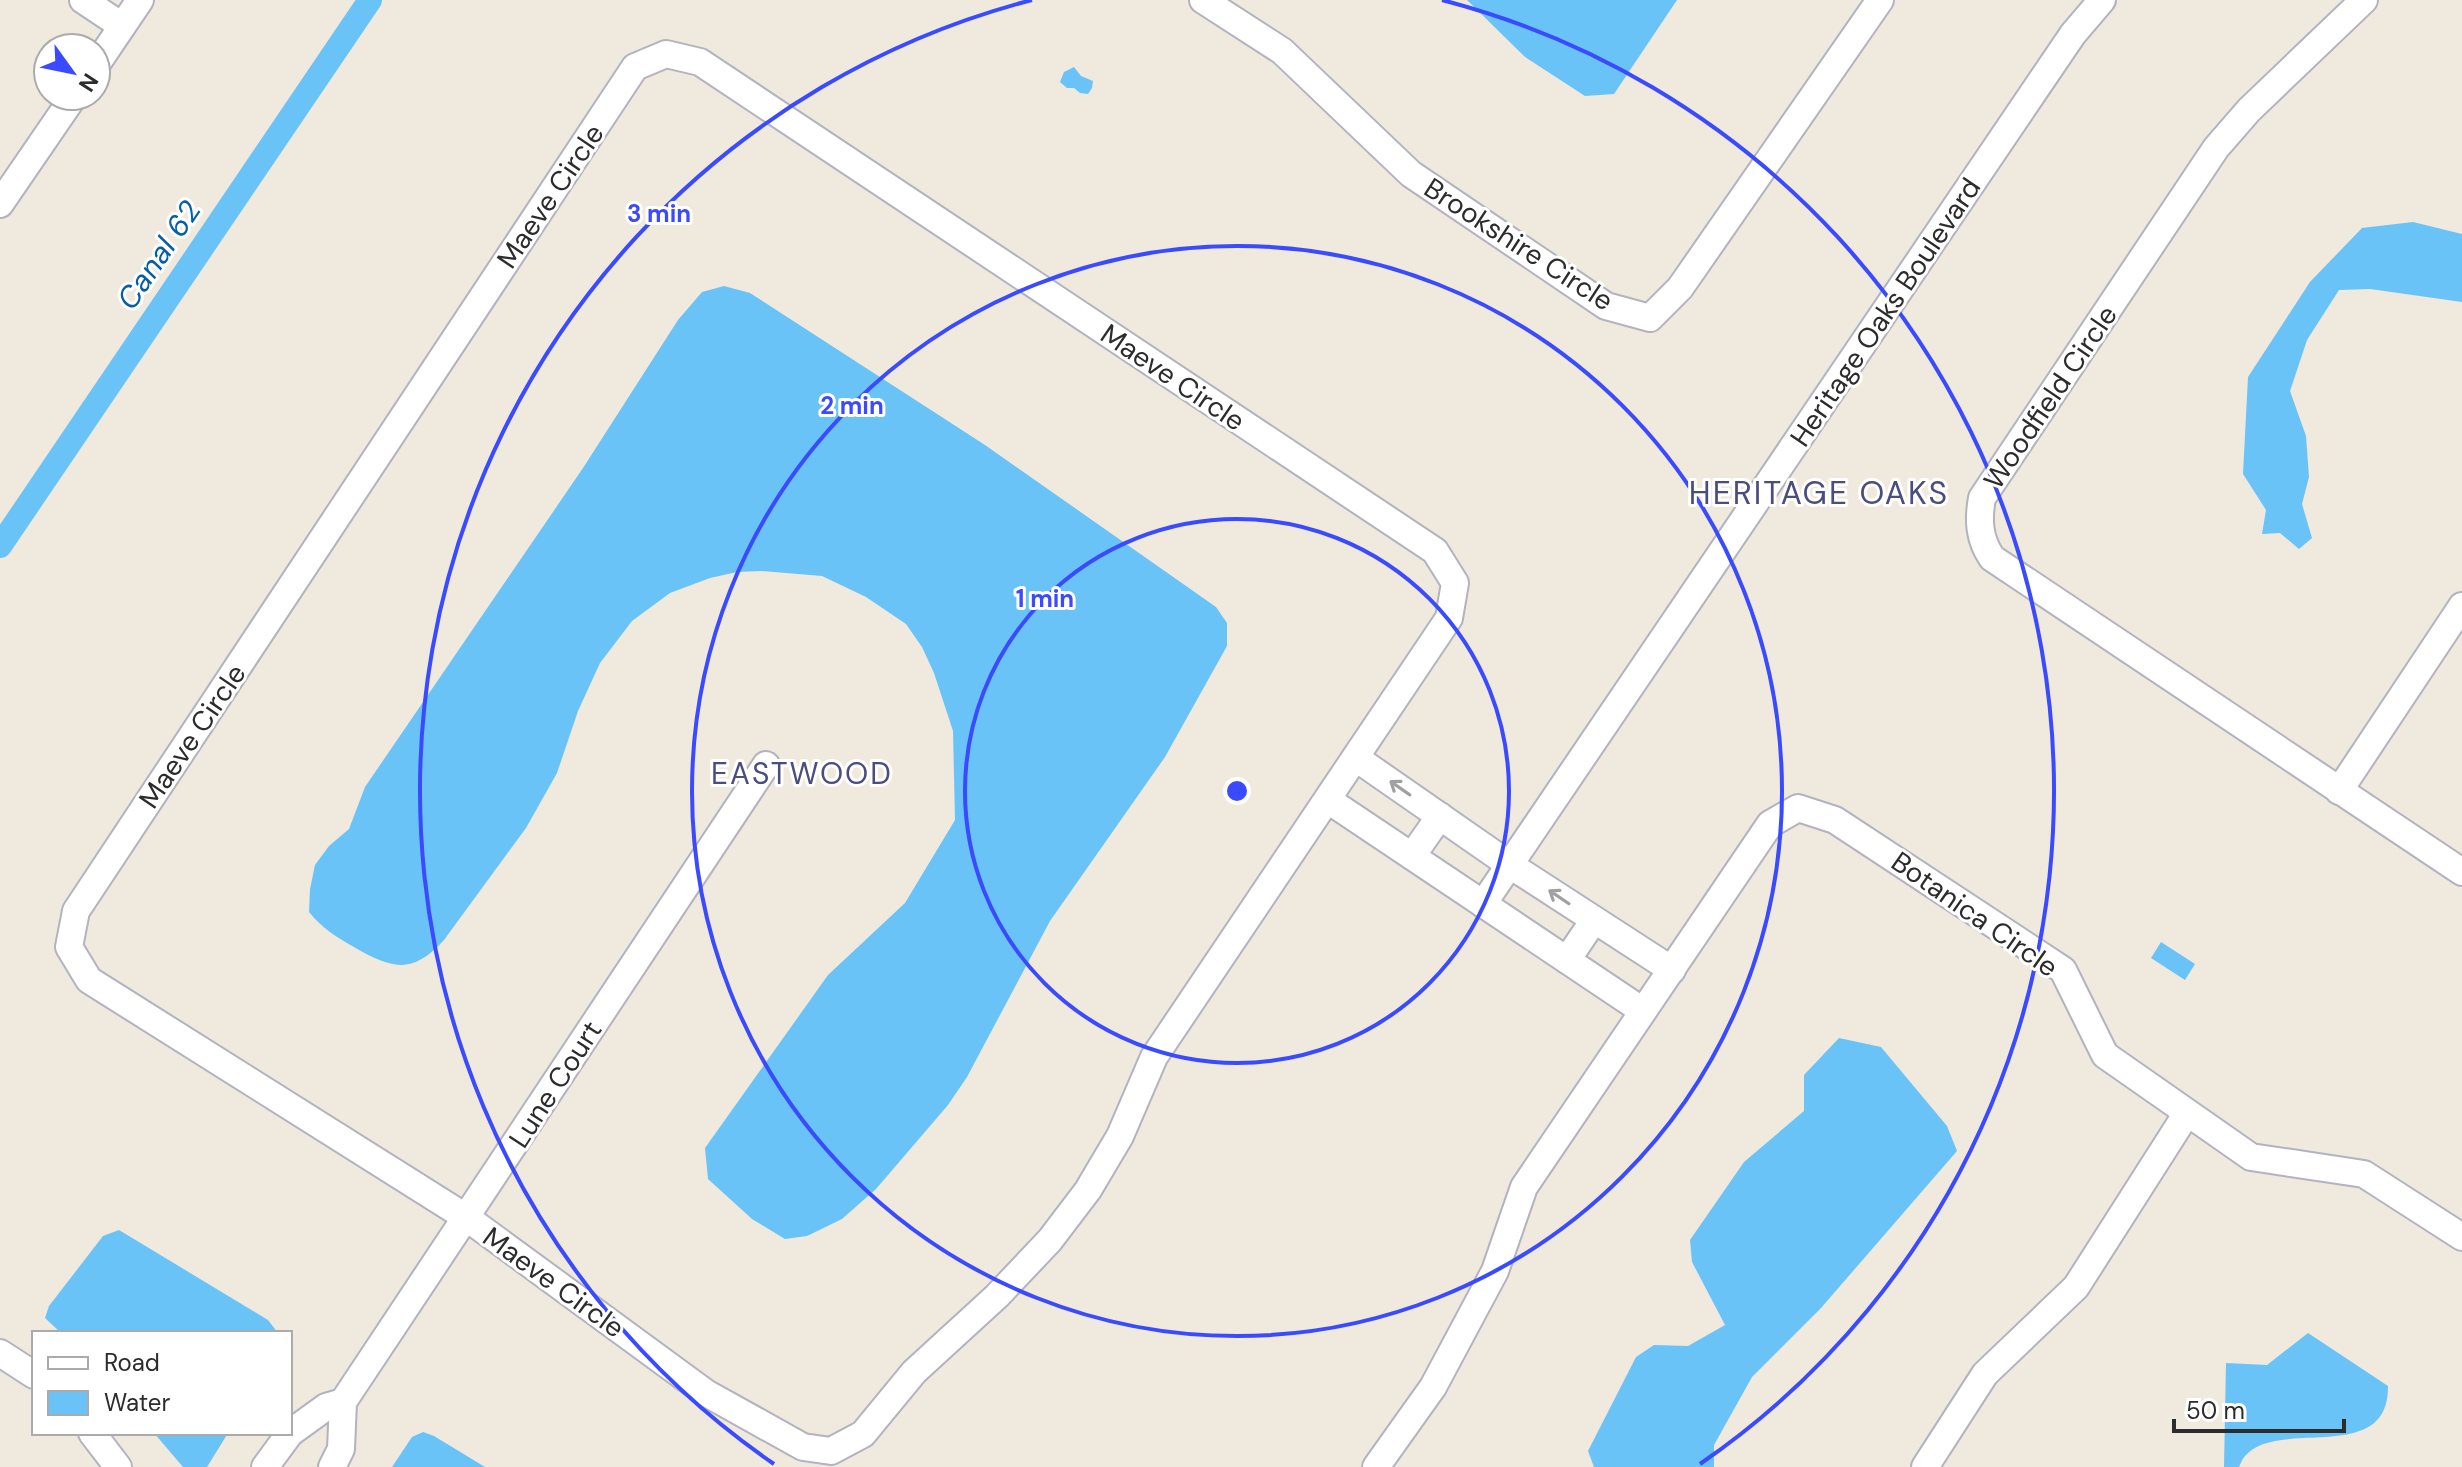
<svg xmlns="http://www.w3.org/2000/svg" width="2462" height="1467" font-family="'DM Sans',sans-serif">
<rect width="100%" height="100%" fill="#efe9de"/>
<g fill="#6ac3f7">
<path d="M1467,0H1677L1614,94L1585,96L1525,57Z"/>
<path d="M1074,67L1081,76L1093,81L1092,88L1088,94L1080,93L1074,88H1067L1060,82L1064,72Z"/>
<path d="M2413,222L2462,234V302L2370,289L2339,290L2307,340L2290,391L2306,436L2309,477L2302,504L2312,538L2299,549L2280,533L2262,534L2266,510L2243,474L2248,377L2310,282L2362,228Z"/>
<path d="M724,286L750,293L985,445L1216,607L1227,623V646L1165,757L1050,921L967,1077L948,1105L876,1189L842,1219L807,1236L785,1239L752,1219L708,1179L705,1148L828,975L905,903L955,820L953,731L934,673L922,647L906,624L866,597L822,576L761,571L737,572L710,578L670,593L632,621L600,663L578,711L557,773L526,828L444,940C412,975 392,969 354,947C336,937 322,928 309,912L310,889L315,865L329,846L349,829L365,787L583,468L678,320L702,292Z"/>
<path d="M2161,942L2195,964L2185,980L2151,958Z"/>
<path d="M1839,1038L1881,1047L1947,1126L1957,1151L1821,1308L1752,1377L1714,1445V1467H1594L1588,1451L1636,1357L1654,1345L1688,1346L1725,1325L1692,1262L1690,1240L1744,1162L1804,1111V1075Z"/>
<path d="M119,1230L268,1320L278,1333H61L45,1318L49,1306L103,1236Z"/>
<path d="M2308,1333L2388,1386C2389,1467 2278,1417 2245,1456C2242,1459 2241,1463 2239,1467H2224L2226,1363L2267,1365Z"/>
<path d="M423,1432L434,1436L485,1467H392L412,1437Z"/>
<path d="M154,1433H228L207,1467H183Z"/>
</g>
<g fill="none" stroke-linecap="round" stroke-linejoin="round">
<path stroke="#6ac3f7" stroke-width="24" d="M0,546L370,0"/>
<defs>
<g id="minor">
<path d="M83,0L122,26"/>
<path d="M1203,0L1282,51L1411,174L1606,306L1650,318L1680,288L1880,0"/>
<path d="M2364,0L2249,110L2216,148L1982,498C1978,520 1979,539 1992,558L2462,872"/>
<path d="M666,54L700,62L1435,551L1455,583L1449,618L1154,1057L1120,1136L1088,1190L1050,1240L997,1296L914,1372L863,1434L831,1451L803,1447L706,1393L467,1218L89,980L69,947L76,911L635,67Z"/>
<path d="M96,65L140,0"/>
<path d="M0,204L74,96"/>
<path d="M1356,758L1510,865L1672,970"/>
<path d="M2339,791L2462,606"/>
<path d="M1328,800L1643,1011"/>
<path d="M1412,856L1440,816"/>
<path d="M1483,904L2073,34L2102,0"/>
<path d="M1567,960L1594,920"/>
<path d="M0,1353L34,1375"/>
<path d="M92,1433L118,1467"/>
<path d="M290,1433L326,1407L343,1402"/>
<path d="M265,1467L290,1433"/>
<path d="M332,1467L341,1449L343,1402L766,765"/>
<path d="M1376,1467L1433,1387L1495,1271L1524,1187L1770,824L1798,808L1835,820L2063,970L2105,1055L2251,1157L2364,1174L2462,1237"/>
<path d="M1925,1467L1985,1374L2076,1287L2187,1113"/>
</g>
</defs>
<use href="#minor" stroke="#b2b2c1" stroke-width="30"/>
<use href="#minor" stroke="#fff" stroke-width="26"/>
</g>
<defs><path id="oneway-shaft" d="M-6 0H5M1.5-3L5.5 0L1.5 3" fill="none" stroke-width="1.6" stroke-linecap="round" stroke-linejoin="round" transform="scale(2)"/></defs>
<g stroke="#a0a0a0">
<use href="#oneway-shaft" transform="translate(1400 788) rotate(-145)"/>
<use href="#oneway-shaft" transform="translate(1559 897) rotate(-146)"/>
</g>
<g fill="none" stroke="#3a4aff" stroke-width="4">
<circle cx="1237" cy="791" r="272"/>
<circle cx="1237" cy="791" r="545"/>
<path d="M774 1464A817 817 0 0 1 1032 0M1442 0A817 817 0 0 1 1700 1464"/>
</g>
<g text-anchor="middle" stroke-width="6" stroke-linejoin="round" paint-order="stroke">
<g font-size="28" fill="#2c2c2c" stroke="#fff">
<text transform="translate(550 196) rotate(-56)" y="10">Maeve Circle</text>
<text transform="translate(1519 244) rotate(33)" y="10">Brookshire Circle</text>
<text transform="translate(1885 312) rotate(-56)" y="10">Heritage Oaks Boulevard</text>
<text transform="translate(1173 377) rotate(34)" y="10">Maeve Circle</text>
<text transform="translate(2050 397) rotate(-56)" y="10">Woodfield Circle</text>
<text transform="translate(192 736) rotate(-56)" y="10">Maeve Circle</text>
<text transform="translate(1975 914) rotate(35)" y="10">Botanica Circle</text>
<text transform="translate(555 1084) rotate(-57)" y="10">Lune Court</text>
<text transform="translate(554 1282) rotate(36)" y="10">Maeve Circle</text>
</g>
<g font-size="30" font-style="italic" fill="#045ea9" stroke="#fff">
<text transform="translate(159 255) rotate(-56)" y="10">Canal 62</text>
</g>
<g font-size="30" letter-spacing="2" fill="#494d81" stroke="#fff">
<text x="802" y="784">EASTWOOD</text>
</g>
<g font-size="32" letter-spacing="2" fill="#494d81" stroke="#fff">
<text x="1819" y="504">HERITAGE OAKS</text>
</g>
</g>
<circle cx="1237" cy="791" r="12" fill="#3a4aff" stroke="#fff" stroke-width="4"/>
<g font-size="24" text-anchor="middle" font-weight="bold" fill="#3a4aff" stroke="#fff" stroke-width="6" stroke-linejoin="round" paint-order="stroke">
<text x="659" y="222">3 min</text>
<text x="852" y="414">2 min</text>
<text x="1045" y="607">1 min</text>
</g>
<rect x="32" y="1331" width="260" height="104" fill="#ffffff" stroke="#ababab" stroke-width="2"/>
<rect x="48" y="1357" width="40" height="12" fill="#ffffff" stroke="#ababab" stroke-width="2"/>
<text x="104" y="1371" font-size="24" fill="#2c2c2c">Road</text>
<rect x="48" y="1391" width="40" height="24" fill="#6ac3f7" stroke="#ababab" stroke-width="2"/>
<text x="104" y="1411" font-size="24" fill="#2c2c2c">Water</text>
<g transform="translate(72 72) rotate(123)"><circle r="38" fill="#ffffff" stroke="#ababab" stroke-width="2"/>
<path d="M0-6L14 30L0 20L-14 30Z" fill="#3a4aff"/>
<text y="-12" font-size="22" font-weight="bold" text-anchor="middle" fill="#2c2c2c">N</text>
</g>
<path d="M2174 1419v12h170v-12" fill="none" stroke="#2c2c2c" stroke-width="4"/>
<text x="2186" y="1419" font-size="24" fill="#2c2c2c" stroke="#ffffff" stroke-width="6" paint-order="stroke">50 m</text>
</svg>
